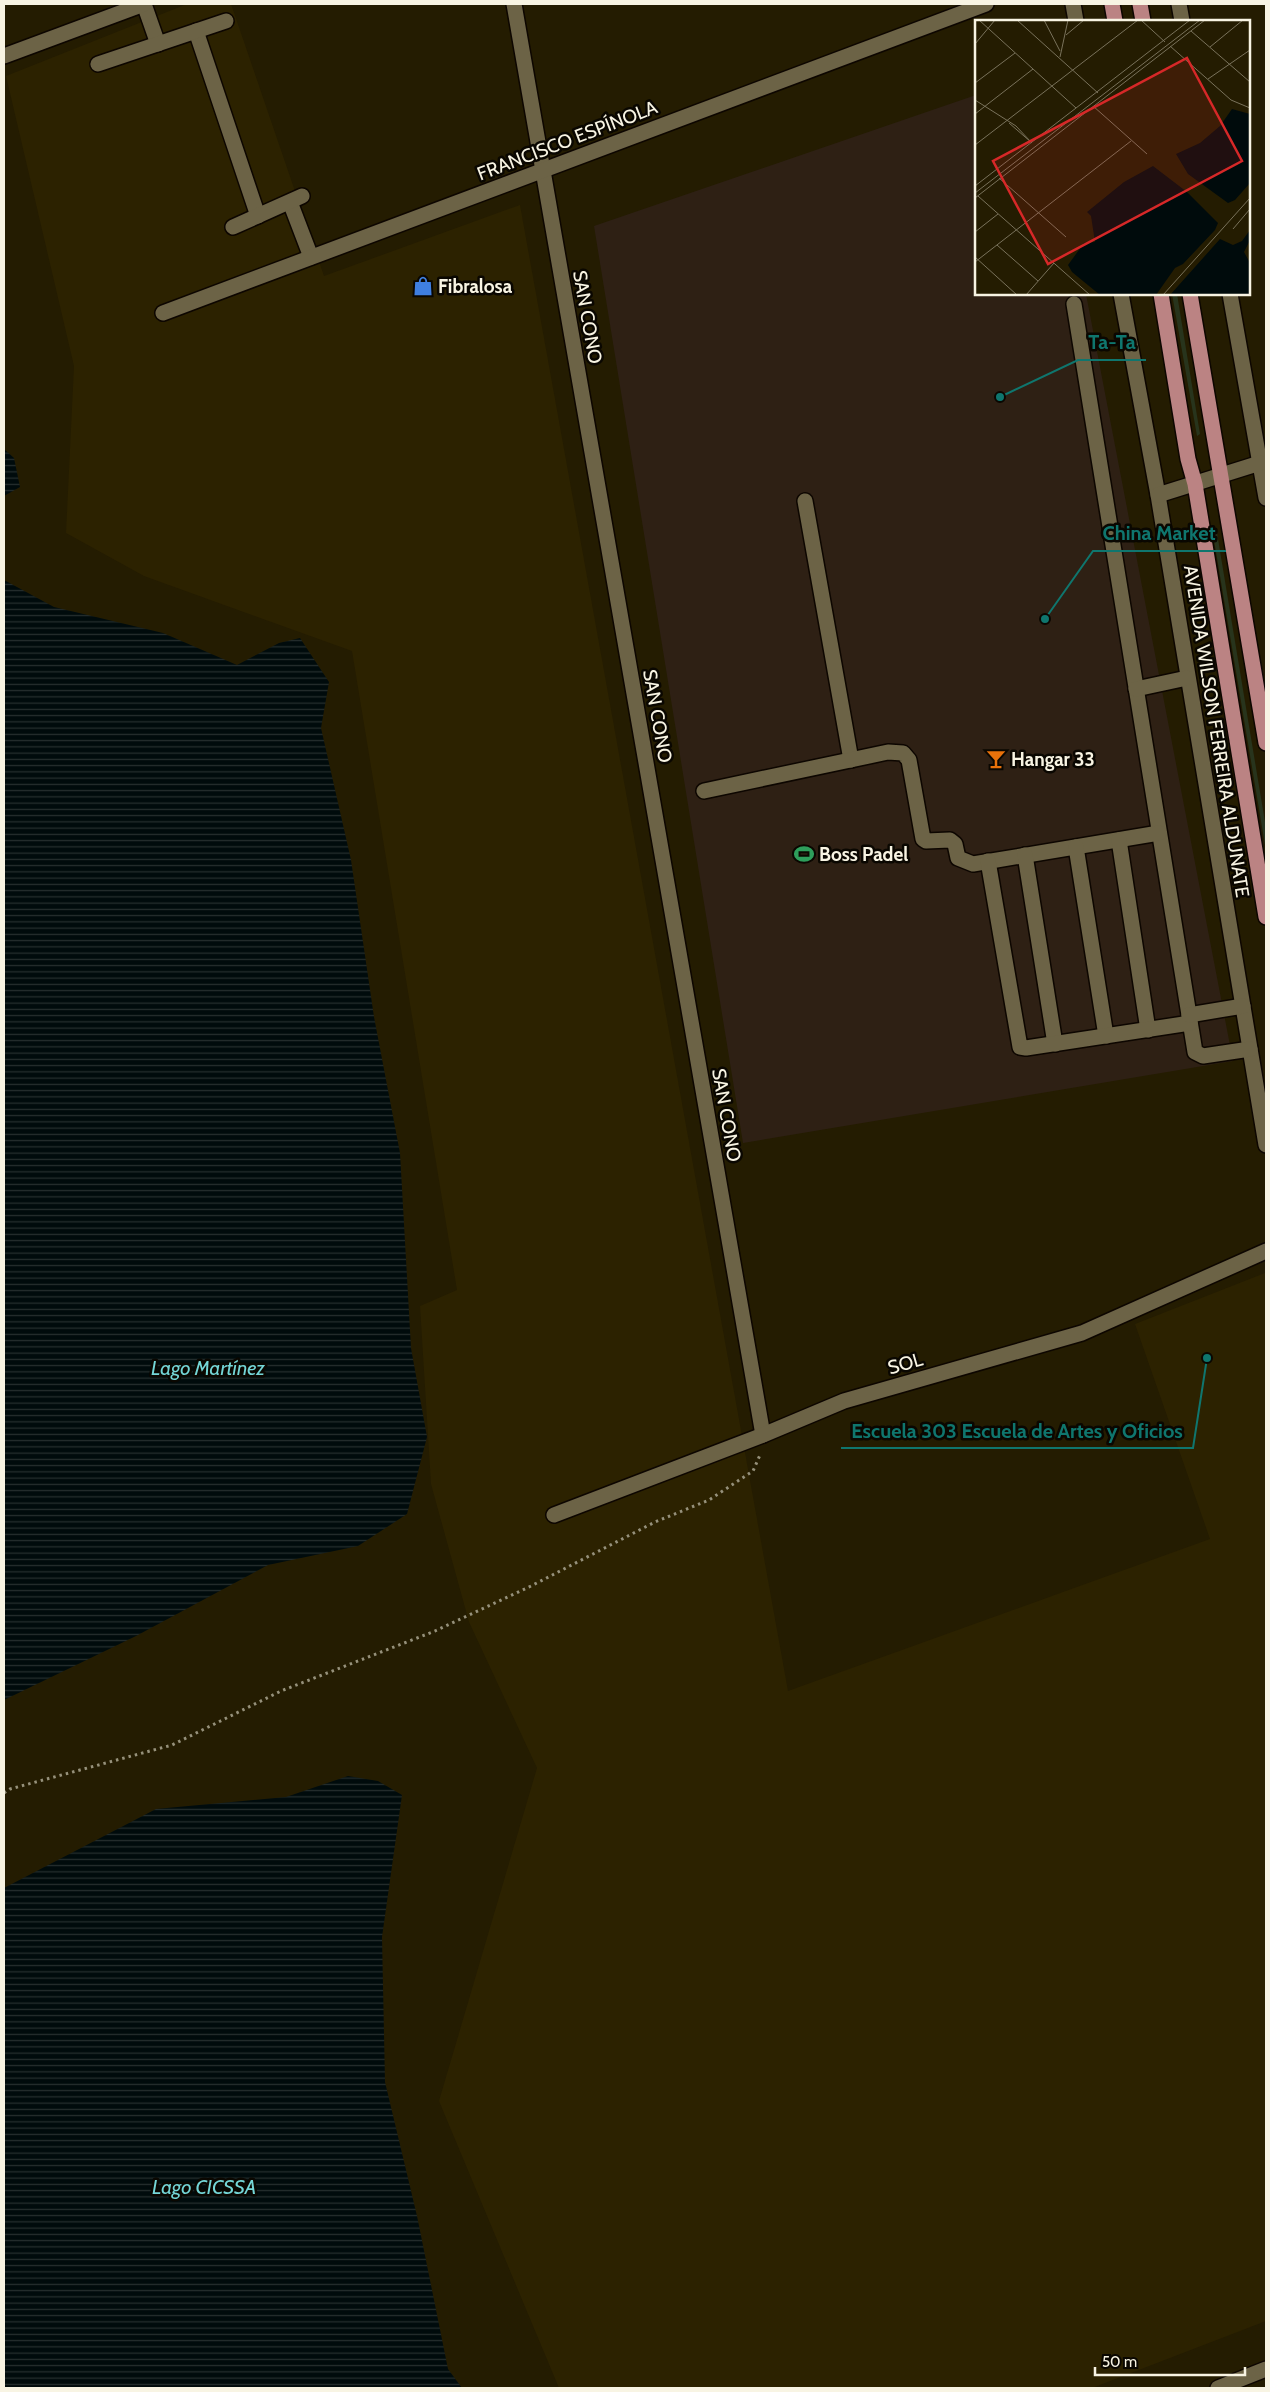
<svg xmlns="http://www.w3.org/2000/svg" width="1270" height="2392" font-family="Cabin,sans-serif">
<defs>
<pattern id="water-rules" width="6" height="5" patternUnits="userSpaceOnUse" patternTransform="scale(1.25)"><rect width="6" height="5" fill="#000b0c"/><path d="M0 2.5h6" fill="none" stroke="#262f2f"/></pattern>
</defs>
<rect width="100%" height="100%" fill="#241c01"/>
<path fill="#2e2014" d="M976,95V294H1086L1233,1061L743,1143L594,226Z"/>
<path fill="#2c2200" d="M187,4H231L324,276L520,205L788,1691L1210,1539L1135,1324L1265,1273L1266,2321L1092,2388H559L439,2101L537,1768L469,1622L431,1484L420,1306L457,1290L352,651L144,576L66,533L74,366L6,76Z"/>
<g fill="#28341c">
<path d="M1172,294H1177L1200,434L1197,436Z"/>
<path d="M1215,532L1217,533L1266,828V851L1213,534Z"/>
</g>
<g fill="url(#water-rules)">
<path d="M4,449L14,458L20,487L4,496Z"/>
<path d="M4,580L54,607L163,633L237,665L279,643L300,638L329,682L321,728L351,860L374,1017L400,1153L411,1348L427,1437L407,1514L358,1546L268,1565L136,1636L4,1700Z"/>
<path d="M348,1776L378,1781L402,1795L382,1937L385,2082L417,2216L448,2369L462,2388H4V1888L156,1809L286,1797Z"/>
</g>
<g fill="none" stroke-linecap="round" stroke-linejoin="round">
<defs>
<g id="minor">
<path d="M144,4L158,44"/>
<path d="M514,4L763,1435"/>
<path d="M1073,4L1076,21"/>
<path d="M1179,4L1182,21"/>
<path d="M196,31L258,216"/>
<path d="M4,56L144,4"/>
<path d="M98,64L226,21"/>
<path d="M290,202L311,257"/>
<path d="M233,227L302,196"/>
<path d="M1121,294L1158,495L1266,1145"/>
<path d="M1230,294L1266,498"/>
<path d="M1074,304L1195,1052L1203,1056L1250,1049"/>
<path d="M163,313L986,4"/>
<path d="M1158,495L1260,463"/>
<path d="M805,501L851,760"/>
<path d="M1136,689L1187,678"/>
<path d="M704,791L888,752L903,753L909,760L923,839L926,841L950,840L955,844L958,858L973,864L1159,833"/>
<path d="M1119,840L1148,1030"/>
<path d="M1076,847L1106,1036"/>
<path d="M1025,855L1055,1044"/>
<path d="M988,861L1020,1047L1026,1048L1190,1023"/>
<path d="M1189,1015L1243,1006"/>
<path d="M554,1515L763,1435L844,1401L1082,1333L1266,1251"/>
<path d="M1218,2388L1266,2369"/>
</g>
<g id="major">
<path d="M1112,4L1115,21"/>
<path d="M1140,4L1143,21"/>
<path d="M1161,294L1188,459L1195,484L1266,917"/>
<path d="M1190,294L1266,743"/>
</g>
</defs>
<use href="#minor" stroke="#0d0600" stroke-width="18"/>
<use href="#major" stroke="#0d0600" stroke-width="18"/>
<path stroke="#96917b" stroke-width="3" stroke-dasharray="2.5 4" stroke-linecap="butt" d="M4,1793L10,1789L172,1745L281,1691L435,1631L531,1586L655,1522L709,1500L753,1471L760,1455"/>
<use href="#minor" stroke="#6c6346" stroke-width="15"/>
<use href="#major" stroke="#bb8383" stroke-width="15"/>
</g>
<defs>
<symbol id="shop-bare" viewBox="-9 -9 18 18"><path d="M-5-2.5h2.3a2.7 3.5 0 0 1 5.4 0H5L5.5 6h-11ZM-1.5-2.5h3a1.5 2.3 0 0 0-3 0Z" fill="#3f7fe0" stroke="#0a0701" stroke-width="2.5" paint-order="stroke"/></symbol>
<symbol id="bar-bare" viewBox="-9 -9 18 18"><path d="M-6-5H6L.8 .8V4.5H3.5V6h-7V4.5H-.8V.8Z" fill="#e8710a" stroke="#0a0701" stroke-width="2.5" paint-order="stroke"/></symbol>
<symbol id="stadium-bare" viewBox="-9 -9 18 18"><path d="M0-5a6.5 5 0 1 0 0 10a6.5 5 0 1 0 0-10ZM-3.5-1.8h7v3.6h-7Z" fill="#2e9e5b" stroke="#0a0701" stroke-width="2.5" paint-order="stroke"/></symbol>
</defs>
<g fill-rule="evenodd">
<use href="#shop-bare" x="409" y="272" width="28" height="28"/>
<use href="#bar-bare" x="982" y="745" width="28" height="28"/>
<use href="#stadium-bare" x="790" y="840" width="28" height="28"/>
</g>
<g text-anchor="middle" stroke-width="5" stroke-linejoin="round" paint-order="stroke">
<g font-size="19" fill="#f8f4e3" stroke="#0a0701">
<text transform="translate(567 140) rotate(-21)" y="7">FRANCISCO ESPÍNOLA</text>
<text transform="translate(588 317) rotate(80)" y="7">SAN CONO</text>
<text transform="translate(658 716) rotate(80)" y="7">SAN CONO</text>
<text transform="translate(1217 731) rotate(81)" y="7">AVENIDA WILSON FERREIRA ALDUNATE</text>
<text transform="translate(727 1115) rotate(80)" y="7">SAN CONO</text>
<text transform="translate(905 1363) rotate(-16)" y="7">SOL</text>
</g>
<g font-size="19" font-weight="bold" fill="#f8f4e3" stroke="#0a0701" text-anchor="start">
<text x="438" y="293">Fibralosa</text>
<text x="1011" y="766">Hangar 33</text>
<text x="819" y="861">Boss Padel</text>
</g>
<g font-size="20" font-style="italic" fill="#74d6d7" stroke="#0a0701">
<text x="208" y="1375">Lago Martínez</text>
<text x="204" y="2194">Lago CICSSA</text>
</g>
</g>
<g transform="translate(975 20)">
<rect width="275" height="275" fill="#241c01"/>
<path d="M257,89L275,94V163L260,180L253,183L213,154L201,134L225,123L245,106ZM178,146L212,172L243,203L240,210L208,244L200,248L181,275H125L97,252L93,245L109,223L120,222L116,196L112,192L149,162ZM275,210V220L269,232L275,243V275H195L245,219L258,225L267,221Z" fill="#000b0c"/>
<path fill="none" stroke="#79725b" stroke-width="1" d="M4,0L101,88M42,0L123,73M69,0L85,31M166,0L190,22M216,11L275,62M91,15L109,0M0,24L20,0M195,26L256,80L275,88M235,27L268,0M85,37L93,0M233,59L275,30M0,63L40,33M0,80L41,106L56,122M118,86L172,134M0,94L58,49M34,103L57,123M0,125L163,0M24,158L91,217M0,166L215,0M0,173L225,0M3,176L115,275M0,178L230,0M258,209L275,189M0,212L23,194M22,225L63,261M0,237L42,275M0,242L156,121M51,275L79,243M188,275L275,178"/>
<path fill="#d62828" fill-opacity="0.15" stroke="#d62828" stroke-width="2.5" d="M212,38L267,141L73,244L18,141Z"/>
<rect width="275" height="275" fill="none" stroke="#f8f4e3" stroke-width="2.5"/>
</g>
<path fill="none" stroke="#0f766e" stroke-width="2" d="M1000 397L1078 360H1146M1045 619L1093 551H1226M1207 1358L1193 1448H841"/>
<g fill="#0f766e" stroke="#0a0701" stroke-width="2">
<circle cx="1000" cy="397" r="5"/>
<circle cx="1045" cy="619" r="5"/>
<circle cx="1207" cy="1358" r="5"/>
</g>
<g font-size="20" text-anchor="middle" font-weight="bold" fill="#0f766e" stroke="#0a0701" stroke-width="5" stroke-linejoin="round" paint-order="stroke">
<text x="1112" y="349">Ta-Ta</text>
<text x="1159" y="540">China Market</text>
<text x="1017" y="1438">Escuela 303 Escuela de Artes y Oficios</text>
</g>
<rect width="1270" height="2392" fill="none" stroke="#f8f4e3" stroke-width="10"/>
<path d="M1095 2367v8h150v-8" fill="none" stroke="#f8f4e3" stroke-width="2.5"/>
<text x="1102" y="2367" font-size="15" fill="#f8f4e3" stroke="#0a0701" stroke-width="4" paint-order="stroke">50 m</text>
</svg>
